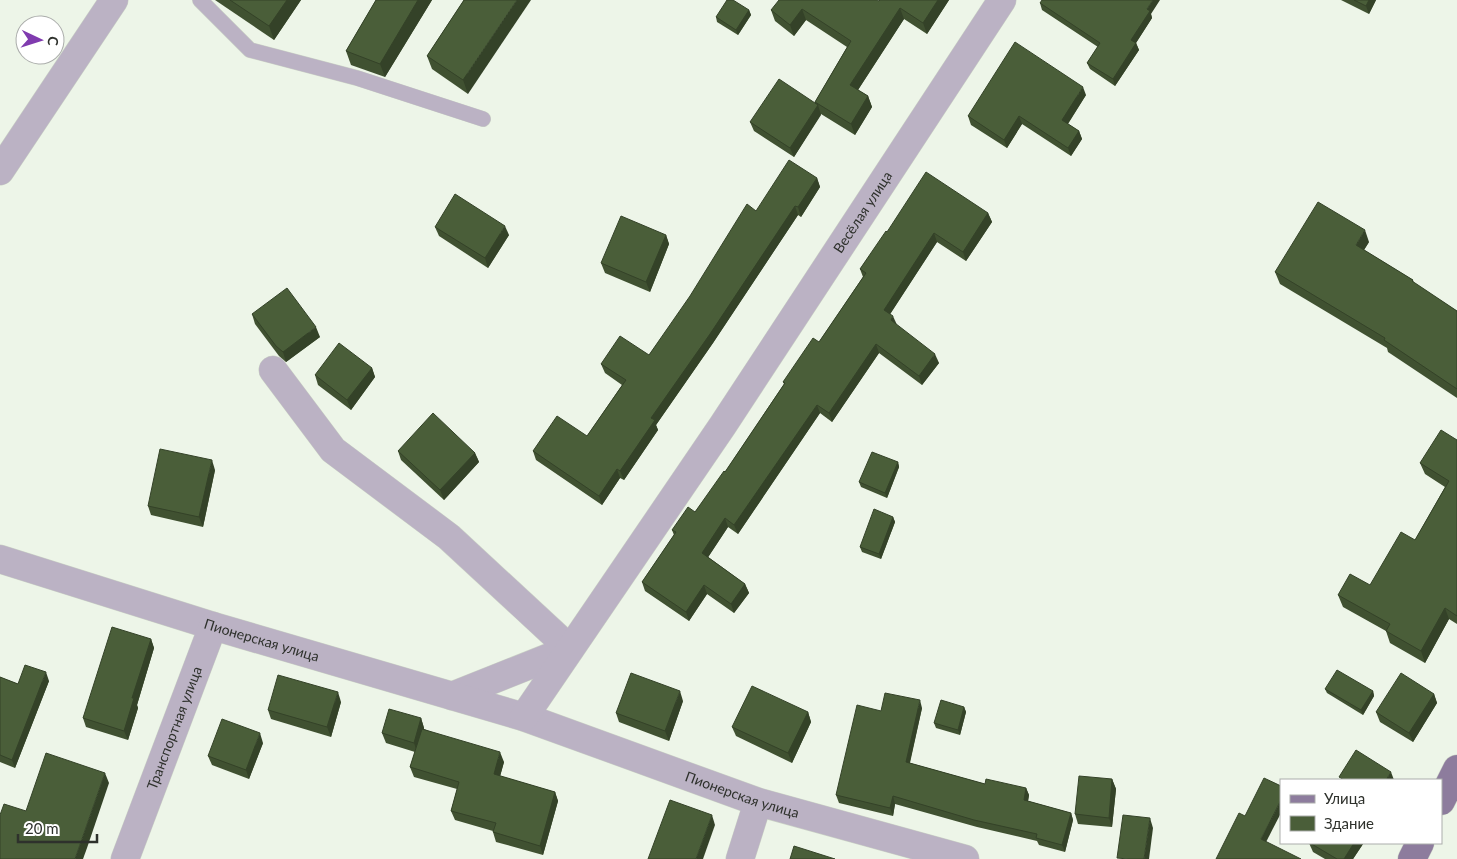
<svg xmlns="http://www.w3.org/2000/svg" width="1457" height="859" font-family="Lato,sans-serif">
<rect width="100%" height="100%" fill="#edf5e8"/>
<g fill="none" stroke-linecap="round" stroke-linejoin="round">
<defs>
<path id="lane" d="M200,0L250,50L357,78L483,119"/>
<g id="street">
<path d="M0,171L114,0"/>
<path d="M273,370L333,450L449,537L570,649L452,696"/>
<path id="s1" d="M0,559L213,626L524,717L758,802L965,859"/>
<path id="s2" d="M524,717L723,425L1002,0"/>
<path id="s3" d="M125,859L213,626"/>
<path d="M740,859L758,802"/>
</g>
<g id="primary">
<path d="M1441,801L1457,769"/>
<path d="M1412,859L1420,843"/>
</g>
</defs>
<use href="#lane" stroke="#cbd2c6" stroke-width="16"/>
<use href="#street" stroke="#cbd2c6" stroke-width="29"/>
<use href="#primary" stroke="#cbd2c6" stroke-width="29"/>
<use href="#lane" stroke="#bbb2c4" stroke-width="15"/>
<use href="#street" stroke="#bbb2c4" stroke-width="28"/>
<use href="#primary" stroke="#8d7c9d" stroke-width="28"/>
</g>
<g fill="#405131">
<path d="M215,0H301L274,40Z"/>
<path d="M376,0H432L385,77L351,65L346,51Z"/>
<path d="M464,0L468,94L432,69L427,56Z"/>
<path d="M880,0H949L927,34L904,19L858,90L868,96L872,107L855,135L821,114L794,157L754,131L750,122L815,104V102L847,47L806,20L794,36L775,21L771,10L879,1Z"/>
<path d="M1341,0H1376L1369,14Z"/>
<path d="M1040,3L1151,14L1152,18L1136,43L1139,50L1115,86L1090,69L1087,63L1098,47L1042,10Z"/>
<path d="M749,10L751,15L738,35L717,22L716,17Z"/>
<path d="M1086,95L1068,124L1079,131L1082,139L1071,156L1022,124L1007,148L971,125L968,116Z"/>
<path d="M817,178L820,187L801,217L798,215L713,343L656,425L658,430L624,480L620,478L602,505L536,460L533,451L587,436L622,385L605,373L601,364L649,355L756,211Z"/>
<path d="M988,213L992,222L966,261L937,242L890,314L896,325L939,363L922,385L879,353L832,422L820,413L738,534L728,527L708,557L745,584L749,593L734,613L707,594L689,621L645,591L642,582L674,535L672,530L695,512L725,472L784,384L783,382L819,342L863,277L860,269L887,232Z"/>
<path d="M435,227L509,235L488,268L439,236Z"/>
<path d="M666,235L669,244L650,292L605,273L601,263Z"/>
<path d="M1369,242L1364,250L1413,280L1414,283L1457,311V398L1388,352L1387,348L1280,284L1275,272Z"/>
<path d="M252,314L320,337L286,362L279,356L255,324Z"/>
<path d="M372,368L375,377L351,410L318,385L315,375Z"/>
<path d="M1457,440V624L1449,619L1425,663L1390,643L1386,631L1343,607L1338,595L1370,585L1415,540L1445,487L1425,474L1420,463Z"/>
<path d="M398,451L475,453L479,462L444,500L401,460Z"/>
<path d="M898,462L899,467L887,498L861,487L859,482Z"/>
<path d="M215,470L203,527L151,515L148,506Z"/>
<path d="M893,517L895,522L881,559L862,552L860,547Z"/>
<path d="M151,639L154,648L137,705L138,708L128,740L86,727L83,718Z"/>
<path d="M0,677L18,684L49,681L15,768L0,762Z"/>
<path d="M1325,689L1373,691L1374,696L1363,715L1327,693Z"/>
<path d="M1434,694L1437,703L1413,742L1380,722L1376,712Z"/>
<path d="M683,701L669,741L619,722L616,713Z"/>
<path d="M341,702L331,737L271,719L268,710Z"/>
<path d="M964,707L966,712L960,735L936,728L934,723Z"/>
<path d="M922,708L910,763L985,784L1026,788L1029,795L1028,801L1071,813L1073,820L1065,852L1039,845L1037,841L977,827L895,804L893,816L839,803L836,795L881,711Z"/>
<path d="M808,712L811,722L792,763L736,736L732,727Z"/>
<path d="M421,718L424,728V729L504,762L500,776L555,792L558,801L543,855L496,842L493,832V831L455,820L451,811L457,789L414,777L410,767L415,752L386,743L382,733Z"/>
<path d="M263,743L249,779L212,765L208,756Z"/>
<path d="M1112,779L1116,789L1112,827L1078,824L1075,814Z"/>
<path d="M1309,843H1362L1363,844L1353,859H1325L1313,852Z"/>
</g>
<g fill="#344228">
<path d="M287,0H301L274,40L269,26Z"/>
<path d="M418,0H432L385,77L380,64Z"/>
<path d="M517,0H531L468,94L463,80Z"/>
<path d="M938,0H949L927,34L923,23Z"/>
<path d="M1153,0H1160L1151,14L1152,18L1134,46L1131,40L1147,9Z"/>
<path d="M1369,0H1376L1369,14L1366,6Z"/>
<path d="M900,8L904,19L854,96L850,85Z"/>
<path d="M802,9L806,20L794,36L790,25Z"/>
<path d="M749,10L751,15L738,35L736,30Z"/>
<path d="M1136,43L1139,50L1115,86L1113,79Z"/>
<path d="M1083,87L1086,95L1065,128L1062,120Z"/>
<path d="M868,96L872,107L855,135L851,124Z"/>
<path d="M818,105L821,115L794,157L790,148Z"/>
<path d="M1019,116L1022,124L1007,148L1004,140Z"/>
<path d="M1079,131L1082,139L1071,156L1068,148Z"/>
<path d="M817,178L820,187L801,217L798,207Z"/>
<path d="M795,206L798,215L713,343L656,425L658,430L624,480L620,471L651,418Z"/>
<path d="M988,213L992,222L966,261L963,252Z"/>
<path d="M505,226L509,235L488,268L485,258Z"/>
<path d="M1365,230L1369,242L1360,256L1356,245Z"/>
<path d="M934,233L937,242L887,319L884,310Z"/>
<path d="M666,235L669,244L650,292L646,282Z"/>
<path d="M893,316L897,325L891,320Z"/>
<path d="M316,327L320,337L286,362L283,352Z"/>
<path d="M876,344L879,353L832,422L829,413Z"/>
<path d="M935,354L939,363L922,385L919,376Z"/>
<path d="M372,368L375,377L351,410L347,400Z"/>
<path d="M817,405L820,413L738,534L734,525Z"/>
<path d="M475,453L479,462L444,500L440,490Z"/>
<path d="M212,460L215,470L203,527L199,517Z"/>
<path d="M898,462L899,467L887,498L885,493Z"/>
<path d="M617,469L620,478L602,505L599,496Z"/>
<path d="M893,517L895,522L881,559L879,554Z"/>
<path d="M725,518L728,527L705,562L702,553Z"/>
<path d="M745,584L749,593L734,613L731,604Z"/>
<path d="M704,585L707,594L689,621L686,612Z"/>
<path d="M1445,608L1449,619L1425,663L1421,651Z"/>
<path d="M151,639L154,648L137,705L138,708L128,740L124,731L132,698Z"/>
<path d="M46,672L49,681L15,768L12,760Z"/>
<path d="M680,691L683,701L669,741L665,731Z"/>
<path d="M1373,691L1374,696L1363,715L1361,710Z"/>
<path d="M338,692L341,702L331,737L327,727Z"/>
<path d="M1434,694L1437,703L1413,742L1409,733Z"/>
<path d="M920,700L922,708L908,770L906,762Z"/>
<path d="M964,707L966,712L960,735L958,730Z"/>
<path d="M808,712L811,722L792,763L788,753Z"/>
<path d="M421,718L424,728L417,752L414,743Z"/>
<path d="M260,733L263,743L249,779L246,770Z"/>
<path d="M500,752L504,762L498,784L494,774Z"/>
<path d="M1391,772L1394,780H1386Z"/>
<path d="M105,773L109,783L87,848L83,859H75Z"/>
<path d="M1112,779L1116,789L1112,827L1109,818Z"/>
<path d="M1026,788L1029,795L1027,807L1024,800Z"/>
<path d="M555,792L558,801L543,855L540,846Z"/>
<path d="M893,796L895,804L893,816L890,808Z"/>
<path d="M1281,800V813L1264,846L1261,839Z"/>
<path d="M1071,813L1073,820L1065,852L1062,845Z"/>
<path d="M712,815L715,825L703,859H696Z"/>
<path d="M1150,818L1153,828L1149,859H1144Z"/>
<path d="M1354,843H1362L1363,844L1353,859H1344Z"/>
</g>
<g fill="#4a5e39" stroke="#344228">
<path d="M230,0H287L269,26Z"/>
<path d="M376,0H418L380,64L346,51Z"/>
<path d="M464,0H517L463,80L427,56Z"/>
<path d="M727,0H733L749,10L736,30L716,17Z"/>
<path d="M779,0H877L879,1L880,0H938L923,23L900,8L850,85L868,96L851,124L815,102L851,41L802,9L790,25L771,10Z"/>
<path d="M1042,0H1153L1147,9L1150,11L1131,40L1136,43L1113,79L1087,63L1100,43L1040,3Z"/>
<path d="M1354,0H1369L1366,6Z"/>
<path d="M1015,42L1083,87L1062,120L1079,131L1068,148L1019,116L1004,140L968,116Z"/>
<path d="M779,79L818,105L790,148L750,122Z"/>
<path d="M789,160L817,178L798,207L795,206L710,334L651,418L655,420L620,471L617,469L599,496L533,451L557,416L587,436L626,380L601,364L620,336L649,355L690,296L747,204L756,211Z"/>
<path d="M926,172L988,213L963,252L934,233L884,310L893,316L891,320L935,354L919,376L876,344L829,413L817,405L734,525L725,518L702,553L745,584L731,604L704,585L686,612L642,582L676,532L672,530L688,507L695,512L724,471L725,472L785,383L783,382L813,338L819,342L866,273L860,269L886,231L887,232Z"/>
<path d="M455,194L505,226L485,258L435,227Z"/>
<path d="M1318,202L1365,230L1356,245L1413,280L1412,281L1457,311V389L1384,340L1385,338L1275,272Z"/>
<path d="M621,216L666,235L646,282L601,263Z"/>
<path d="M287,288L316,327L283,352L276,346L252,314Z"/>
<path d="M339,343L372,368L347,400L315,375Z"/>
<path d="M433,413L475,453L440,490L398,451Z"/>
<path d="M1441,430L1457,440V616L1445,608L1421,651L1386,631L1390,624L1338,595L1350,574L1370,585L1401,532L1415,540L1449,481L1420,463Z"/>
<path d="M160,449L212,460L199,517L148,506Z"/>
<path d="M872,452L898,462L885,493L859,482Z"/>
<path d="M874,509L893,517L879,554L860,547Z"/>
<path d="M112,627L151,639L132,698H134L124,731L83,718Z"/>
<path d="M25,665L46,672L12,760L0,755V677L18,684Z"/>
<path d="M1337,670L1373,691L1361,710L1325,689Z"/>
<path d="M631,673L680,691L665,731L616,713Z"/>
<path d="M1401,673L1434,694L1409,733L1376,712Z"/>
<path d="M278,675L338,692L327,727L268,710Z"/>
<path d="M752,686L808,712L788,753L732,727Z"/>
<path d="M885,693L920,700L906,762L985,784L986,779L1026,788L1024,800L1071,813L1062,845L1036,838L1037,834L974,820L893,796L890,808L836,795L857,705L881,711Z"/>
<path d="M941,700L964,707L958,730L934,723Z"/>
<path d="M389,709L421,718L414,743L382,733Z"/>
<path d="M222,719L260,733L246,770L208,756Z"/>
<path d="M422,729L500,752L494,774L555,792L540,846L493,832L496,823L451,811L459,782L410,767Z"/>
<path d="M1356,750L1391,772L1386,780H1344L1339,777Z"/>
<path d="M46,753L105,773L75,859H0V815L4,804L26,811Z"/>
<path d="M1079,776L1112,779L1109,818L1075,814Z"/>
<path d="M1264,778L1281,786V800L1261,839L1301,859H1216L1239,813L1245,816Z"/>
<path d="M670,800L712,815L696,859H648Z"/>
<path d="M1123,815L1150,818L1144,859H1128L1117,858Z"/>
<path d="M1310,843H1354L1344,859H1337Z"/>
<path d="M794,846L835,859H790Z"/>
</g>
<g text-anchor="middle" stroke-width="5" stroke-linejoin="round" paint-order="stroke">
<g font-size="14" fill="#2e312c" stroke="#fff">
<text dy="5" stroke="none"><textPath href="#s2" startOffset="608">Весёлая улица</textPath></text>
<text dy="5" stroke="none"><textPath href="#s1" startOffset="274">Пионерская улица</textPath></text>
<text dy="5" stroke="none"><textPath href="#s3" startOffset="140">Транспортная улица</textPath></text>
<text dy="5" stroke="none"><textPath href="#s1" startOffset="779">Пионерская улица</textPath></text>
</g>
</g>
<rect x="1280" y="779" width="162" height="65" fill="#ffffff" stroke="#abadab"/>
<rect x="1290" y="795" width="25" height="8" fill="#8d7c9d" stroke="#abadab"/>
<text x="1324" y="804" font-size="15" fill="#2e312c">Улица</text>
<rect x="1290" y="816" width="25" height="15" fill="#4a5e39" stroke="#abadab"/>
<text x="1324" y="829" font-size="15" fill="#2e312c">Здание</text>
<g transform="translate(40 40) rotate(94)"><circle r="24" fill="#ffffff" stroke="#abadab"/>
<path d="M0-4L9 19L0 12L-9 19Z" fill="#803baf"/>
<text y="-8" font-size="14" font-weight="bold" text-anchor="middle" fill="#2e312c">С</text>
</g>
<path d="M18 834v8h79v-8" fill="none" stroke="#2e312c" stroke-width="2.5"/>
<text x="25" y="834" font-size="15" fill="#2e312c" stroke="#ffffff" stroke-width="4" paint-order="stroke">20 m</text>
</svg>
